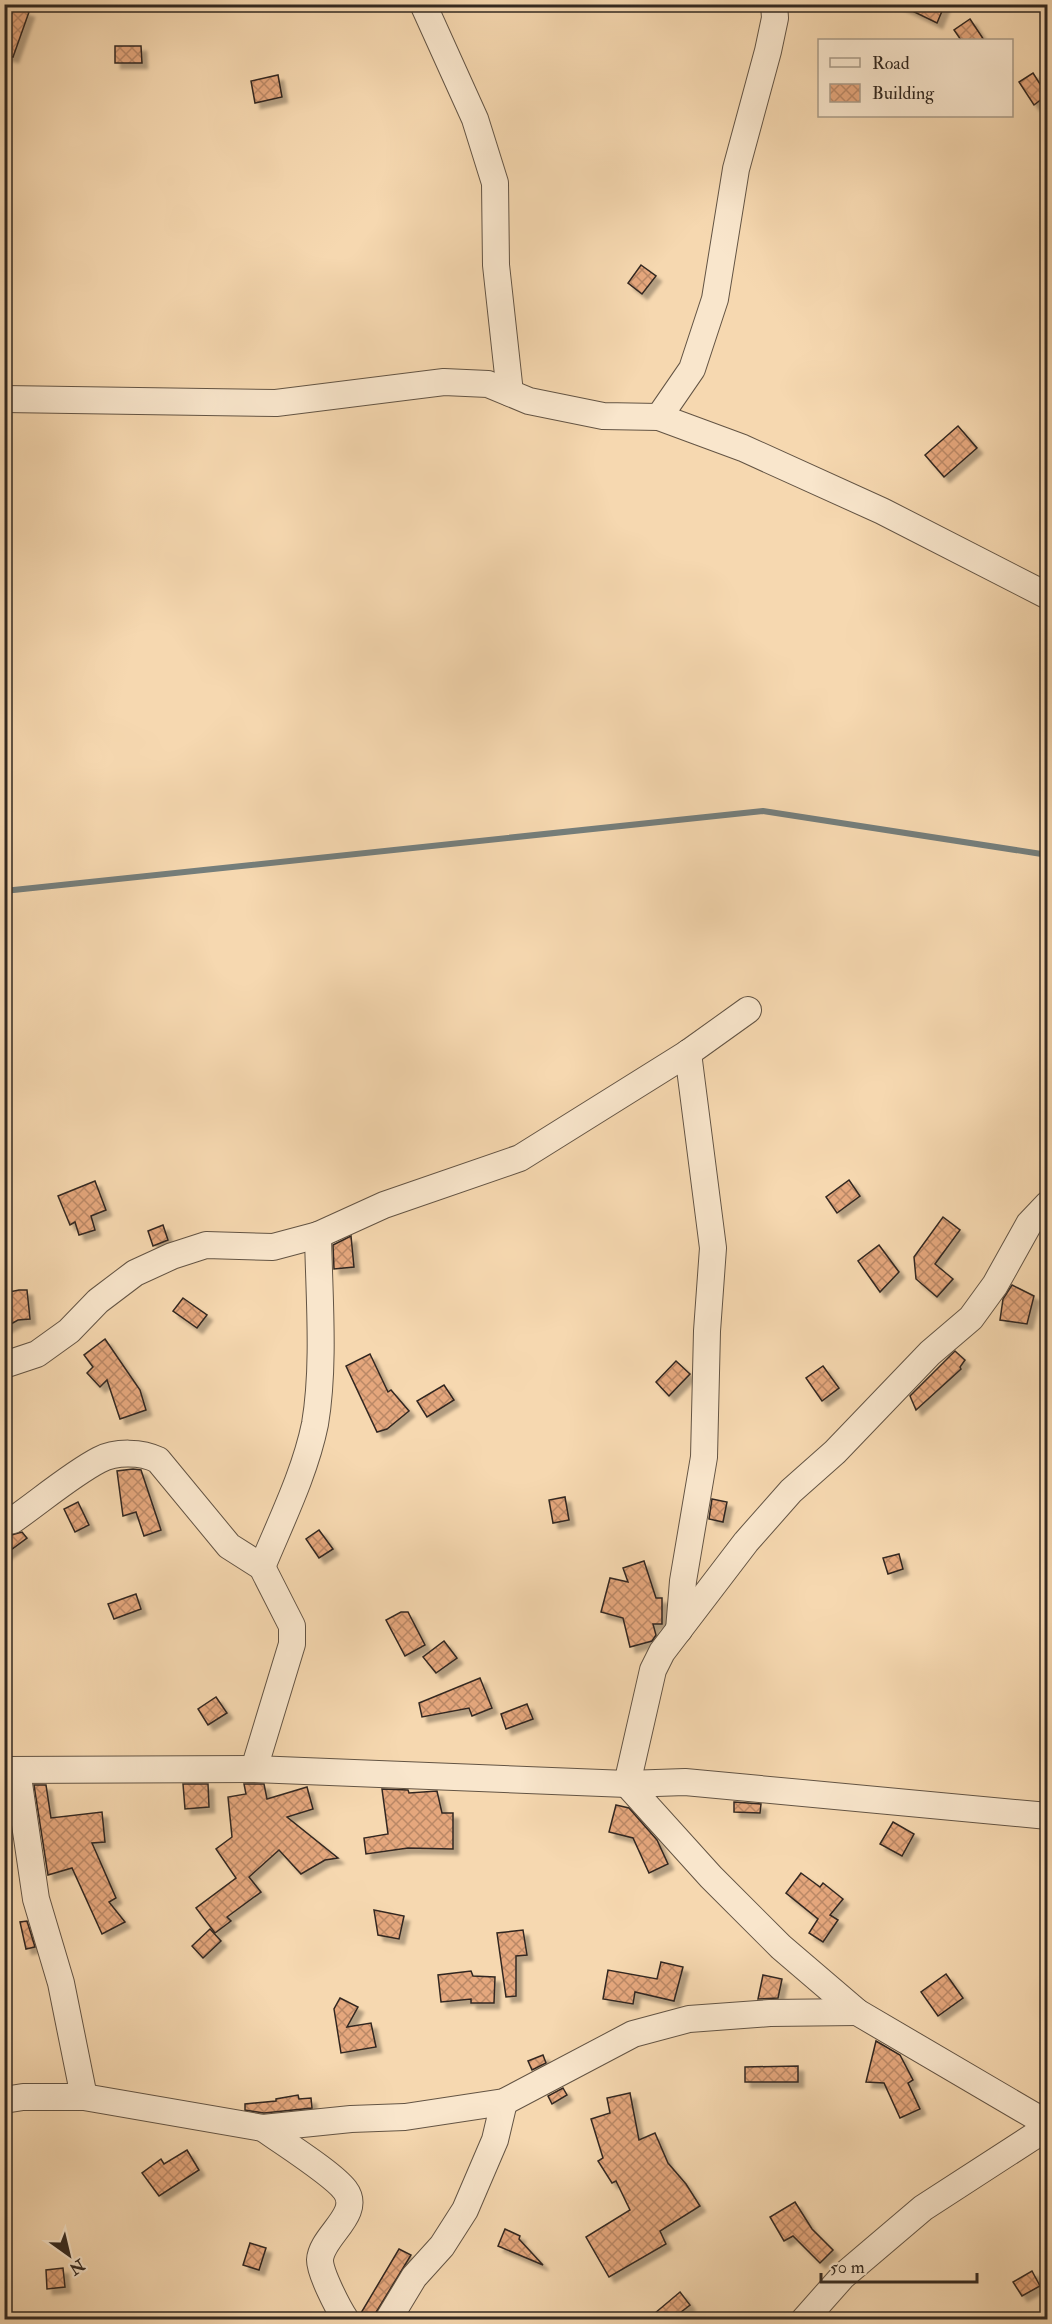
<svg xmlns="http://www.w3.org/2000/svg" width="1052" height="2324" font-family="'IM FELL Double Pica',serif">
<defs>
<pattern id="building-cross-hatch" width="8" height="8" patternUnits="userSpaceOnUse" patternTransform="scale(1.5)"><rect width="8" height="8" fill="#e5a77d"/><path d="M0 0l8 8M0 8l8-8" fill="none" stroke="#ba8866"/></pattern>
<filter id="shadow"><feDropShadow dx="5.5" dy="5.5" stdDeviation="1.5" flood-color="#0004"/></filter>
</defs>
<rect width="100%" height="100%" fill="#f6d8b0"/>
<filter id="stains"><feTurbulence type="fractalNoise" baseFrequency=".00333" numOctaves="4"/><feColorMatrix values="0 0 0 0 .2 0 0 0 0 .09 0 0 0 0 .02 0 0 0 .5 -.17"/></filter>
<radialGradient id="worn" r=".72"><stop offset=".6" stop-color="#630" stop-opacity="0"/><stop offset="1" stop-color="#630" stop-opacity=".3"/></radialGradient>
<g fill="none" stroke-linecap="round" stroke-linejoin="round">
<path stroke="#757e7b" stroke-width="6" d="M4,891L763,811L1048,855"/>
</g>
<g fill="url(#building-cross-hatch)" stroke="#322820" stroke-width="1.5" filter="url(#shadow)">
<path d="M898,4H945L937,23Z"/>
<path d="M14,7L29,12L13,57L4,55V34Z"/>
<path d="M970,19L984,40H961L954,30Z"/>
<path d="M115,46H141L142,63H115Z"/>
<path d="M1033,73L1047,95L1034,105L1019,82Z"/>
<path d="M278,75L282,97L255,103L251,81Z"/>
<path d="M641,265L656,276L642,294L628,283Z"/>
<path d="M958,426L977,448L944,477L925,455Z"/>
<path d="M849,1180L860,1196L837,1213L826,1197Z"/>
<path d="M95,1181L106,1210L91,1216L95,1230L79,1235L75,1222L70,1225L58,1196Z"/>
<path d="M943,1217L960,1230L935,1264L953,1279L937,1297L916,1279L914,1257Z"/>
<path d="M163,1225L168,1240L153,1246L148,1231Z"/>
<path d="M351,1236L354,1267L334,1269L333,1245Z"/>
<path d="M879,1245L899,1272L880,1292L858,1261Z"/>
<path d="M1012,1285L1034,1296L1027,1324L1000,1320L1003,1299Z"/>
<path d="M19,1290H27L30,1319L18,1320L4,1328V1293Z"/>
<path d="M183,1298L207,1315L197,1328L173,1311Z"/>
<path d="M105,1339L140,1390L146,1410L120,1419L107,1380L100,1387L87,1373L93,1367L84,1355Z"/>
<path d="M955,1351L965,1360L960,1367L961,1369L916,1410L910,1396Z"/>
<path d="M370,1354L388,1392L391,1390L409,1411L387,1429L377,1432L346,1366Z"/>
<path d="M676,1361L690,1374L669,1396L656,1382Z"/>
<path d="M823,1366L839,1388L822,1401L806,1378Z"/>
<path d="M444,1385L454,1400L427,1417L417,1401Z"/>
<path d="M133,1469L141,1470L161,1530L144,1536L136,1512L123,1516L117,1471Z"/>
<path d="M565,1497L569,1520L553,1523L549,1500Z"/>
<path d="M712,1499L727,1502L723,1522L709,1519Z"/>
<path d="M78,1502L89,1525L75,1532L64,1509Z"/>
<path d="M319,1530L333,1549L319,1558L306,1539Z"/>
<path d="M22,1532L27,1538L4,1555V1537Z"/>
<path d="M899,1554L903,1569L888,1574L883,1558Z"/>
<path d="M644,1561L656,1598H662V1624H653L656,1635L652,1641L630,1647L623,1618L601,1612L610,1578L628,1582L623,1568Z"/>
<path d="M136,1594L141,1609L114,1619L108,1604Z"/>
<path d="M401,1612H408L425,1645L405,1656L386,1620Z"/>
<path d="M444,1641L457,1658L436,1673L423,1657Z"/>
<path d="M480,1678L492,1708L472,1716L469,1708L422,1717L419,1703Z"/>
<path d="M216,1697L227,1713L208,1725L198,1709Z"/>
<path d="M527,1704L533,1719L506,1729L501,1714Z"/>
<path d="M183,1784H208L209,1807L185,1809Z"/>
<path d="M244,1784H264L267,1799L307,1787L313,1809L287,1817L338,1858L325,1860L301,1874L279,1850L249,1877L261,1892L227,1917L231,1921L215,1933L196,1908L236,1878L216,1849L232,1837L228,1797L246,1794Z"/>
<path d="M34,1785H46L51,1818L102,1812L105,1842L92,1843L116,1898L109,1902L125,1922L102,1934L72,1868L48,1875Z"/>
<path d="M382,1789L408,1790L409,1793L437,1791L442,1813H453V1849L408,1848L366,1854L364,1838L388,1834Z"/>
<path d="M734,1802L761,1804L760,1813L734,1812Z"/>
<path d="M616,1805L629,1808L657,1840L668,1864L649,1873L633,1838L609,1832Z"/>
<path d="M893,1822L914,1834L902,1856L880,1844Z"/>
<path d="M801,1873L820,1887L823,1883L843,1899L830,1915L838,1920L823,1942L809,1933L818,1919L786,1893Z"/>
<path d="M374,1910L404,1916L399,1939L378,1935Z"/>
<path d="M27,1921L35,1947L26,1949L20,1922Z"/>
<path d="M210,1929L221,1941L203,1958L192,1946Z"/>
<path d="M523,1930L527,1955L516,1956V1996L506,1997L497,1933Z"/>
<path d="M661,1962L683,1967L674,2001L635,1992L633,2004L603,1999L608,1970L657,1979Z"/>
<path d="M471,1971L473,1976L495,1977L494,2003H471V1999L441,2002L438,1975Z"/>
<path d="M946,1974L963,1998L938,2016L921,1992Z"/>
<path d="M763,1975L782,1979L778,1998L758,1999Z"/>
<path d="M340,1998L358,2007L347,2027L371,2023L376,2047L341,2053L334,2009Z"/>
<path d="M876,2041L900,2055L913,2080L908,2083L920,2109L900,2118L884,2083L866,2082Z"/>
<path d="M543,2055L546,2063L532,2070L528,2061Z"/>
<path d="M798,2066V2082H745V2067Z"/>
<path d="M563,2088L567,2095L552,2104L548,2096Z"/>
<path d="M630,2093L639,2140L655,2133L668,2163L686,2184L700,2206L660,2231L666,2244L609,2277L586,2237L630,2210L616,2181L612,2183L598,2161L603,2158L591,2119L610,2113L607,2098Z"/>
<path d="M298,2095L299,2099L311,2098L312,2108L264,2113L245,2110V2104L276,2101V2099Z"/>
<path d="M187,2150L199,2170L159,2196L142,2173L161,2159L164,2164Z"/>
<path d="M795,2202L812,2229L833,2250L820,2263L793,2236L784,2241L770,2217Z"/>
<path d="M505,2229L520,2236L519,2239L543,2265L498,2246Z"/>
<path d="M250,2243L266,2248L259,2270L243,2265Z"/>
<path d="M399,2249L411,2255L372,2319L361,2313Z"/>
<path d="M63,2268L65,2287L47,2289L46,2270Z"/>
<path d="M1032,2271L1040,2286L1022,2296L1013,2282Z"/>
<path d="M680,2292L690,2305L672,2319H648Z"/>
</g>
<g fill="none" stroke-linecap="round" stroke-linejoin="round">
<defs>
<g id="minor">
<path d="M423,4L475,119L495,183L496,265L510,393"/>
<path d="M4,399L276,403L444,382L488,384L529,401L603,416L659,417L743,448L882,511L1048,596"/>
<path d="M659,417L692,369L715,299L736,169L768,51L775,18L774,4"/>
<path d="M1048,1204L1029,1224L995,1285L971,1318L930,1353L835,1452L791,1491L746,1542L662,1652L653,1670L627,1784L711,1877L781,1947L857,2012L1048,2124"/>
<path d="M4,1365L37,1354L69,1331L98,1301L135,1273L172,1256L206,1245L273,1247L318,1235L384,1205L520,1158L688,1053L748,1010"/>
<path d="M4,1522L13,1520C39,1502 72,1474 99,1460C116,1451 142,1452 158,1460L229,1546L262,1567L292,1626V1644L254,1769"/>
<path d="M262,1567C281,1521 305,1473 315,1424C325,1365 319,1295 318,1235"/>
<path d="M679,1630L683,1581L704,1457L707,1331L713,1248L688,1053"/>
<path d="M4,1770L254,1769L627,1784L685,1782L1048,1816"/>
<path d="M17,1770L36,1899L61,1983L84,2097"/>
<path d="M4,2100L23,2097H84L263,2128L351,2119L405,2117L504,2102L633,2034L689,2019L770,2013L857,2012"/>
<path d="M263,2128C282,2142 332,2173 345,2190C363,2214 321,2236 320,2260C320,2273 338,2308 346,2320"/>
<path d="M388,2320L414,2277L442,2246L465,2210L495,2140L504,2102"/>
<path d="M804,2320L843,2276L923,2208L1048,2127"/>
</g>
</defs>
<use href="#minor" stroke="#635444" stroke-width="28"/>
<use href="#minor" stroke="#f9e6cc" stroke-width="26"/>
</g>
<rect width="1052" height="2324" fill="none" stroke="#f6d8b0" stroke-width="24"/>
<rect x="6" y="6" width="1040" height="2312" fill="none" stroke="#322820" stroke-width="3"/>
<rect x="12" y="12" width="1028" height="2300" fill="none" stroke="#322820" stroke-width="1.5"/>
<rect x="818" y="39" width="195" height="78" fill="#f9e6cc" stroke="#a99a87" stroke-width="1.5"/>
<rect x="830" y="58" width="30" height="9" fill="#f9e6cc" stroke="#a99a87" stroke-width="1.5"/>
<text x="872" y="69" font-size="18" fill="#322820">Road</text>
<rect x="830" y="84" width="30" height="18" fill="url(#building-cross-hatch)" stroke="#a99a87" stroke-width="1.5"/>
<text x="872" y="99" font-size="18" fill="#322820">Building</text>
<g transform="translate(69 2255) rotate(146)" stroke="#f9e6cc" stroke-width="4.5" paint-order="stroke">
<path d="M0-4.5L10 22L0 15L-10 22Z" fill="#322820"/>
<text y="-9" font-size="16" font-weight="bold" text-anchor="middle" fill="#322820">N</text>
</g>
<path d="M821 2273v9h156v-9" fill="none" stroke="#322820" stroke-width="3"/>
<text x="830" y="2273" font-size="18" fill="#322820" stroke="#f9e6cc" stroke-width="4.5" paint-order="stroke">50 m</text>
<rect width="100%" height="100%" filter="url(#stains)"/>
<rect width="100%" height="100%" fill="url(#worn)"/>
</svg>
